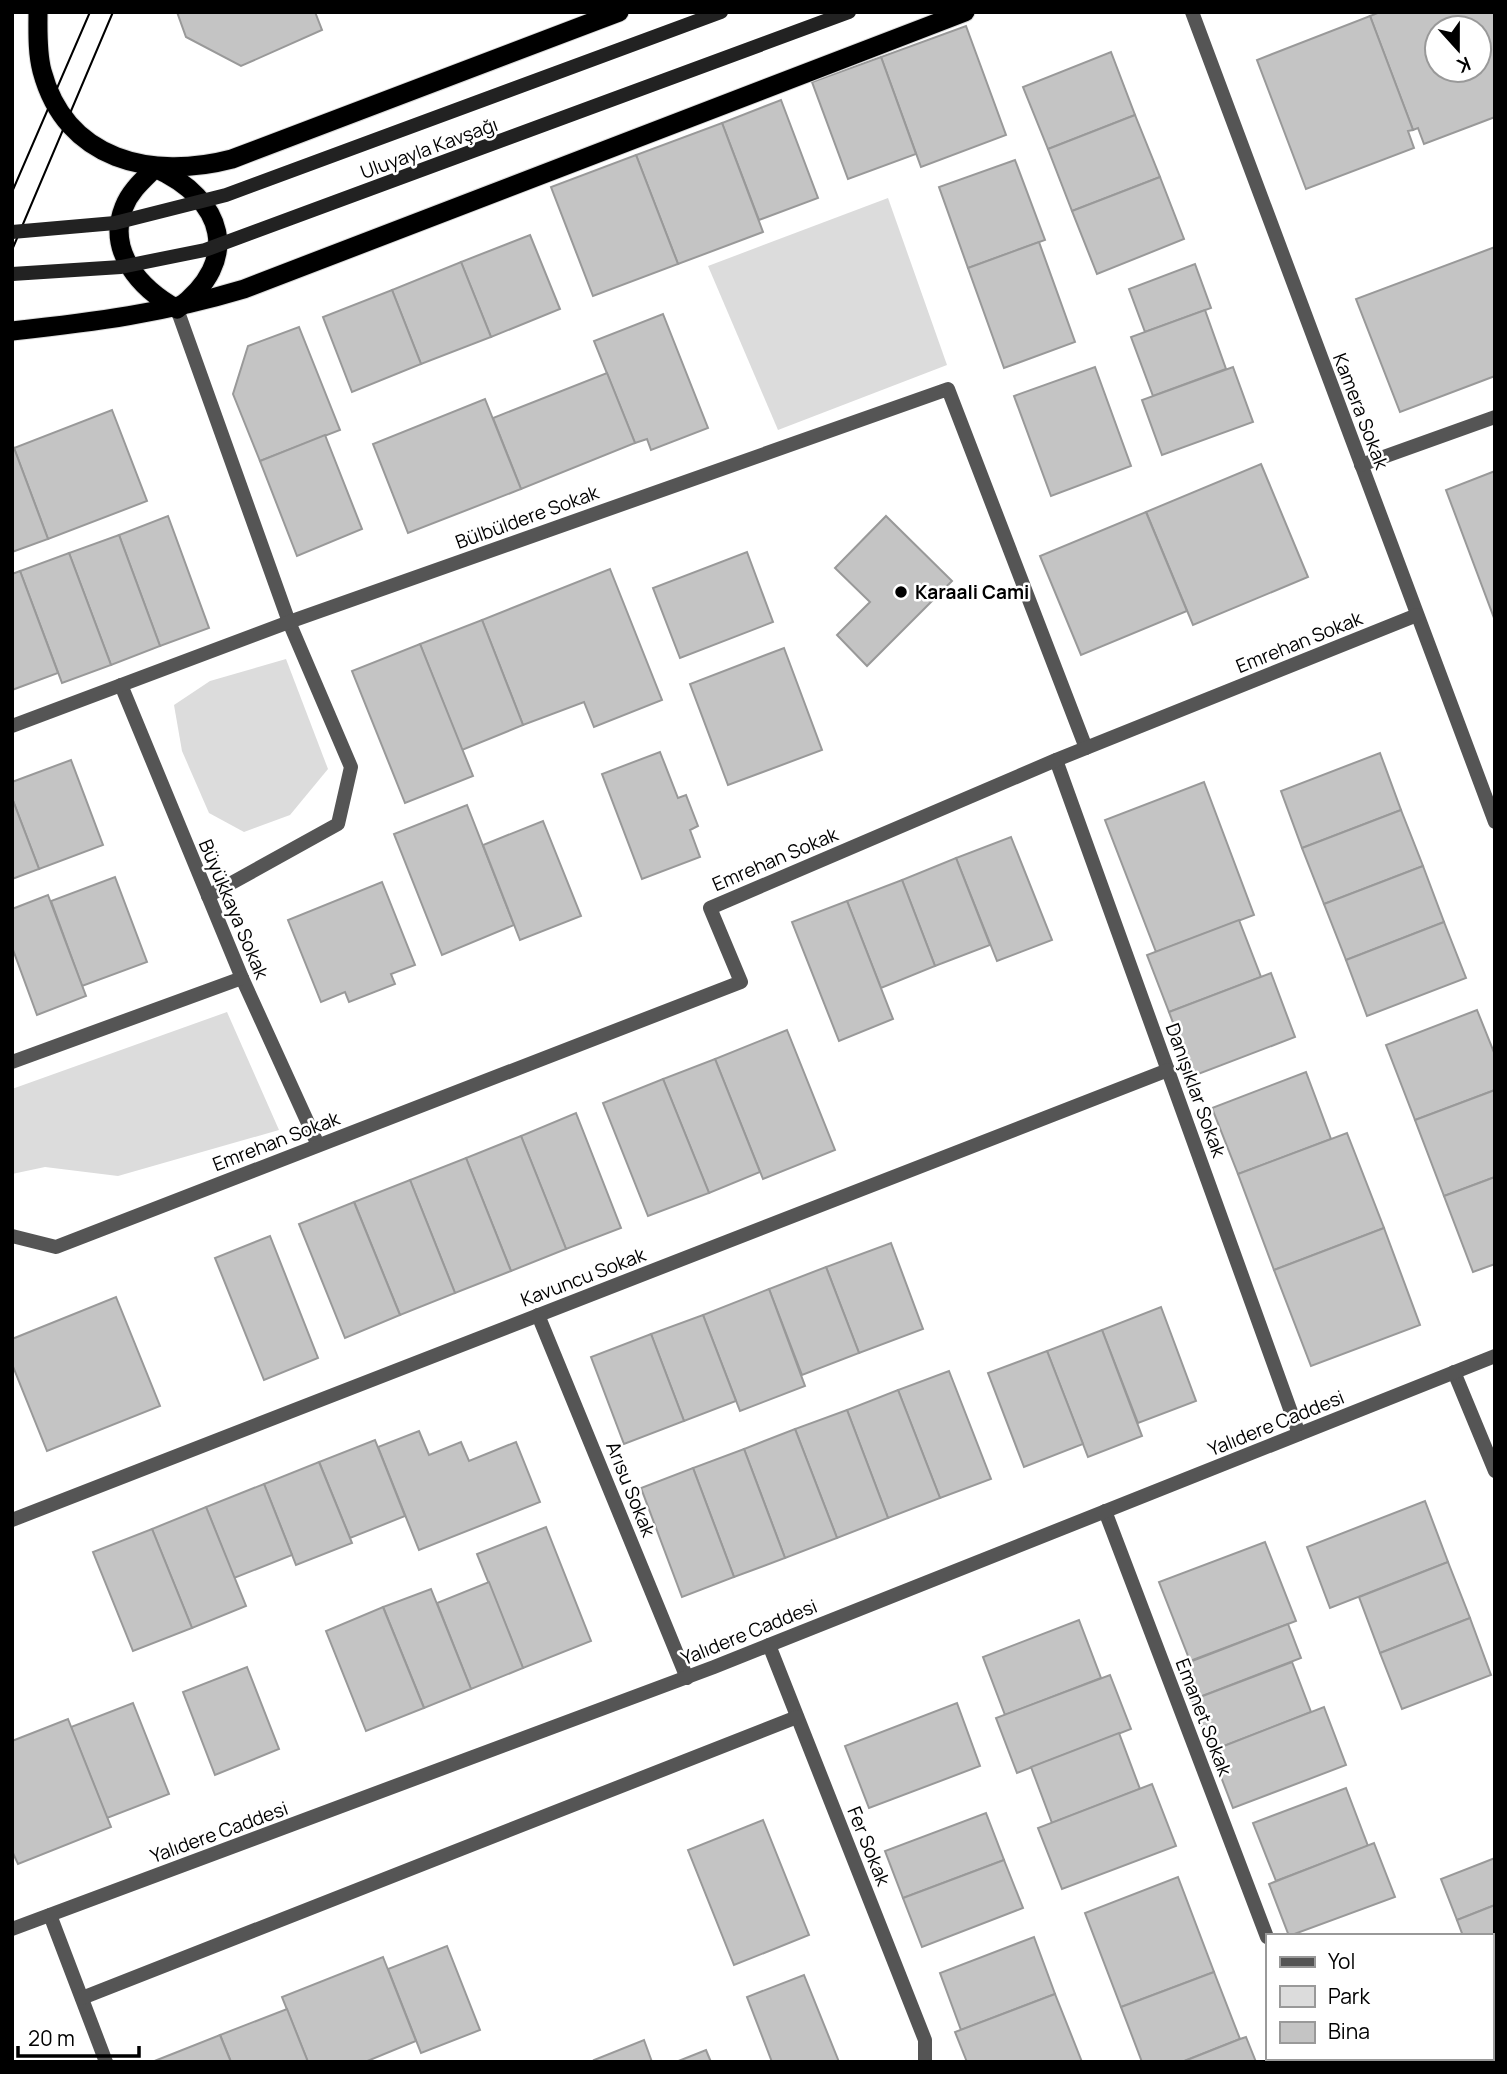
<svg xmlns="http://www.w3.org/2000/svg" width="1507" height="2074" font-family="Manrope,sans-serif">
<rect width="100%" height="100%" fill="#fff"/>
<g fill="#dcdcdc">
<path d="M888,198L947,365L778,430L708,266Z"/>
<path d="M286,659L328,769L290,815L244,832L209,813L182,751L174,705L210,681Z"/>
<path d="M227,1012L279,1130L118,1176L45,1167L12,1174V1089Z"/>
</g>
<g fill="#c4c4c4" stroke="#999" stroke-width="2" fill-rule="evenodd">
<path d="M177,12H315L322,30L241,66L186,37Z"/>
<path d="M1380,12H1495V117L1424,144L1418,128L1413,130L1370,16ZM1437,28H1479V70H1437Z"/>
<path d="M1370,16L1413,130L1408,131L1414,148L1306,189L1257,60Z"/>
<path d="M966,26L1006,135L921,167L881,57Z"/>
<path d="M1111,52L1135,115L1048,149L1023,87Z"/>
<path d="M881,57L916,154L848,179L812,82Z"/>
<path d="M781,100L818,198L759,220L722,123Z"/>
<path d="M1135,115L1160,177L1072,211L1048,149Z"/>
<path d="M722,123L763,232L678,264L636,155Z"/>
<path d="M636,155L678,264L593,296L551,187Z"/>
<path d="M1015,160L1045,240L968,268L939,187Z"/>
<path d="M1160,177L1184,239L1097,274L1072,211Z"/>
<path d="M530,235L560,309L491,337L461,262Z"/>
<path d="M1039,242L1075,342L1004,368L968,268Z"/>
<path d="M1495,247V376L1400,412L1356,299Z"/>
<path d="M461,262L491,337L421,364L392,290Z"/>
<path d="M1195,264L1211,308L1145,332L1129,289Z"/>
<path d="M392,290L421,364L352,392L323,317Z"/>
<path d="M1205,310L1226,369L1153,396L1131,337Z"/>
<path d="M663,314L708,428L651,450L647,439L635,443L594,341Z"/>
<path d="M299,327L340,430L260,461L233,394L248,346Z"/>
<path d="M1095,367L1131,466L1051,496L1014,396Z"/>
<path d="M1233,367L1253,422L1162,455L1142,400Z"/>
<path d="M607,373L635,443L521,489L493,418Z"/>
<path d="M485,399L521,489L408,533L373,444Z"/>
<path d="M112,410L147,501L48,539L14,448Z"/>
<path d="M325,435L362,529L297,556L260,461Z"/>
<path d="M14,448L48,539L12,552V449Z"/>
<path d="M1261,464L1308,577L1193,625L1146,512Z"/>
<path d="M1495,471V618H1494L1446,490Z"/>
<path d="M1146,512L1187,611L1081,655L1040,556Z"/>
<path d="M168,516L209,628L160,646L119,535Z"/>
<path d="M886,516L952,581L867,666L837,635L870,602L835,568Z"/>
<path d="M119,535L160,646L111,665L69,553Z"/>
<path d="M747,552L773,622L680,658L653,588Z"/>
<path d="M69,553L111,665L62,683L20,571Z"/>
<path d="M610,569L662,700L594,727L584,702L523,725L482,620Z"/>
<path d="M20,571L58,673L12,690V574Z"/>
<path d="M482,620L523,725L462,750L420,644Z"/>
<path d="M420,644L473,776L405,803L352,671Z"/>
<path d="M784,648L822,750L728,785L690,684Z"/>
<path d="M660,752L678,798L686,795L698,826L690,830L700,857L642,879L602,774Z"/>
<path d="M1380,753L1401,810L1302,848L1281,791Z"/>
<path d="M71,760L103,845L39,869L12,798V782Z"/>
<path d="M1204,782L1254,915L1156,952L1105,820Z"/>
<path d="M12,798L39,869L12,879Z"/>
<path d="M467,805L514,925L442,955L394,834Z"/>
<path d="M1401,810L1423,866L1324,904L1302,848Z"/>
<path d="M543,821L581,916L520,940L483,845Z"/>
<path d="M1011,837L1052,940L997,961L956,858Z"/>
<path d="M956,858L990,945L935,966L902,880Z"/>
<path d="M1423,866L1444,922L1346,960L1324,904Z"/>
<path d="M115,877L147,962L82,986L51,901Z"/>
<path d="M902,880L935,966L881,988L847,901Z"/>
<path d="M382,882L415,965L391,974L395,984L349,1002L345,992L321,1002L288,920Z"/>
<path d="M48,895L86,996L37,1015L12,947V909Z"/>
<path d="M847,901L893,1019L839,1041L792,922Z"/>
<path d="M1239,920L1261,977L1169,1012L1147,955Z"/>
<path d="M1444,922L1466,978L1367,1016L1346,960Z"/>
<path d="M1271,973L1295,1037L1193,1076L1169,1012Z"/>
<path d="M1477,1010L1495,1055V1090L1415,1120L1386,1045Z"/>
<path d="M787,1030L835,1150L763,1179L715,1059Z"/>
<path d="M715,1059L760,1172L709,1193L663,1079Z"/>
<path d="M1306,1072L1331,1139L1238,1174L1212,1108Z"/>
<path d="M663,1079L709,1193L648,1216L603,1103Z"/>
<path d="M1495,1090V1177L1444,1196L1415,1120Z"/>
<path d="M576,1113L621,1228L566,1249L521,1136Z"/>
<path d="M1347,1133L1384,1228L1274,1270L1238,1174Z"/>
<path d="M521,1136L566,1249L511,1271L466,1158Z"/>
<path d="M466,1158L511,1271L455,1293L410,1180Z"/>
<path d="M1495,1177V1264L1473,1272L1444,1196Z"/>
<path d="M410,1180L455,1293L400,1315L354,1202Z"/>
<path d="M354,1202L400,1315L345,1338L299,1224Z"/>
<path d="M1384,1228L1420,1325L1311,1366L1274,1270Z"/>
<path d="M270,1236L318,1358L264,1380L215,1258Z"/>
<path d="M891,1243L923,1329L859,1353L826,1267Z"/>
<path d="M826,1267L859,1353L802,1375L769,1289Z"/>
<path d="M769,1289L805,1386L740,1411L703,1315Z"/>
<path d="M116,1297L160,1406L47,1451L12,1364V1339Z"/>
<path d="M1161,1307L1196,1401L1138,1423L1102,1330Z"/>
<path d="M703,1315L736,1401L684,1421L651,1334Z"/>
<path d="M1102,1330L1142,1436L1088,1457L1047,1351Z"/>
<path d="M651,1334L684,1421L624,1444L591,1357Z"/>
<path d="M1047,1351L1083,1444L1024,1467L988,1373Z"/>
<path d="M949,1371L991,1479L940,1498L898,1390Z"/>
<path d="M898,1390L940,1498L888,1518L847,1410Z"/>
<path d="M847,1410L888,1518L837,1538L795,1429Z"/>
<path d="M795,1429L837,1538L785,1558L744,1449Z"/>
<path d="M419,1431L429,1455L461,1442L469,1461L516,1442L540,1502L419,1550L378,1447Z"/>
<path d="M375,1440L405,1516L350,1538L319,1462Z"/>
<path d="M744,1449L785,1558L734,1577L693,1468Z"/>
<path d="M319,1462L352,1543L296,1565L264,1484Z"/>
<path d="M693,1468L734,1577L682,1597L641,1488Z"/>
<path d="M264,1484L292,1555L234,1578L206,1507Z"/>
<path d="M1425,1501L1448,1562L1330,1608L1307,1547Z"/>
<path d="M206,1507L246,1606L192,1628L152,1529Z"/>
<path d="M546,1527L591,1641L523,1668L477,1554Z"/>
<path d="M152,1529L192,1628L133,1651L93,1552Z"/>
<path d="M1265,1542L1296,1621L1190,1661L1159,1582Z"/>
<path d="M1448,1562L1470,1618L1380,1653L1359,1597Z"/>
<path d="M489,1582L523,1668L471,1689L437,1603Z"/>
<path d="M431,1589L471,1689L424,1708L383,1607Z"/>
<path d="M383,1607L424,1708L366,1731L326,1631Z"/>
<path d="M1470,1618L1491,1675L1402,1709L1380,1653Z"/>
<path d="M1079,1620L1101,1678L1005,1715L983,1657Z"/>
<path d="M1288,1624L1301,1658L1192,1700L1179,1666Z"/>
<path d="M1292,1662L1311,1712L1211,1751L1192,1700Z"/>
<path d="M247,1667L279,1749L215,1775L183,1692Z"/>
<path d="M1110,1675L1131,1729L1017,1773L996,1718Z"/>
<path d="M133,1703L169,1794L107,1818L71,1727Z"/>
<path d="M957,1703L980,1766L869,1808L845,1746Z"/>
<path d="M1324,1707L1346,1765L1233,1808L1211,1751Z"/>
<path d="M68,1719L111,1827L18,1864L12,1851V1741Z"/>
<path d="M1119,1733L1140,1789L1052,1823L1031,1767Z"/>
<path d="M1152,1784L1176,1846L1062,1889L1038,1828Z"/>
<path d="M1346,1788L1368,1846L1276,1881L1253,1823Z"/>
<path d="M986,1813L1004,1860L903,1898L885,1851Z"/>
<path d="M763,1820L809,1935L734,1965L688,1850Z"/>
<path d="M1374,1843L1395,1897L1289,1936L1269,1884Z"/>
<path d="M1495,1858V1905L1457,1920L1441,1879Z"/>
<path d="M1004,1860L1023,1908L922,1947L903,1898Z"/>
<path d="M1178,1877L1214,1972L1121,2007L1085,1913Z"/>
<path d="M1495,1905V1955L1491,1956V1936H1463L1457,1920Z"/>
<path d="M1034,1937L1055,1994L961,2030L940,1973Z"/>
<path d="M447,1946L480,2030L421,2053L388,1969Z"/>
<path d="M1495,1955V2004L1491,2005V1956Z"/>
<path d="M383,1957L416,2041L365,2062H308L282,1997Z"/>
<path d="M1214,1972L1240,2039L1182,2062H1142L1121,2007Z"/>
<path d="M804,1975L839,2062H772L747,1997Z"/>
<path d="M1055,1994L1082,2062H967L955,2032Z"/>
<path d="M287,2009L308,2062H231L220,2035Z"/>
<path d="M220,2035L231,2062H152Z"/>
<path d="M1246,2037L1256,2062H1182L1240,2039Z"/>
<path d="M644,2040L652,2062H595L594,2060Z"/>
<path d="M706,2050L711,2062H676Z"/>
</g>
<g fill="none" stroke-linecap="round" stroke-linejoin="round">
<defs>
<g id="trunk">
<path d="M38,12C38,31 37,52 42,71C66,161 152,180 232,159L619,12"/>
<path d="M155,168C224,199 243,260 177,309C141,289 106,252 124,207C130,191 143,180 155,168Z"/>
<path d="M12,331C95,322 164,313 244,289L965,12"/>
</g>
</defs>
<use href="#trunk" stroke="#dbdbdb" stroke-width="21"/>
<g stroke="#555" stroke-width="14">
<path d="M1192,12L1495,822"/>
<path d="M177,309L289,622L351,767L338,824L208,896"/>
<path d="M1361,465L1495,417"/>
<path d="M121,685L242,978L318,1145"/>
<path d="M12,726L289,622L948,389L1086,748"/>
<path d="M1056,760L1299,1434"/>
<path d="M12,1062L242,978"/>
<path d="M12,1236L56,1247L741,982L710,908L1056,760L1417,615"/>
<path d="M538,1315L687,1678"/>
<path d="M1454,1372L1495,1471"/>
<path d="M1105,1511L1267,1937"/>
<path d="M12,1520L1168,1070"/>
<path d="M769,1645L925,2040V2062"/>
<path d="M50,1915L106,2062"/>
<path d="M82,1998L797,1717"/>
<path d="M1314,2058L1315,2062"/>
</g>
<path stroke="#555" stroke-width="14" d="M12,1929L714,1667L1495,1356"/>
<use href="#trunk" stroke="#000" stroke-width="19"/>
<g stroke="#000" stroke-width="2">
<path d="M12,192L90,12"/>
<path d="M12,250L113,12"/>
</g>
<g stroke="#222" stroke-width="14">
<path d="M12,232L115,223L226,195L721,12"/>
<path d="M12,274L121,267L205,250L849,12"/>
</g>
</g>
<circle fill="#000" stroke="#fff" stroke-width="2.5" cx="901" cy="592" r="7"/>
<g text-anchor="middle" stroke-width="5" stroke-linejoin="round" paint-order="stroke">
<g font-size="19" fill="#000" stroke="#fff">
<text transform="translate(429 148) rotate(-20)" y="7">Uluyayla Kavşağı</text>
<text transform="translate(1361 411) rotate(69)" y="7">Kamera Sokak</text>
<text transform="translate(527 517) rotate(-20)" y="7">Bülbüldere Sokak</text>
<text transform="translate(1299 642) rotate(-22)" y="7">Emrehan Sokak</text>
<text transform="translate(775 859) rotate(-23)" y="7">Emrehan Sokak</text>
<text transform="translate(234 909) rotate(67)" y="7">Büyükkaya Sokak</text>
<text transform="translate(1196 1090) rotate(70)" y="7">Danışıklar Sokak</text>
<text transform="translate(276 1141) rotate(-21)" y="7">Emrehan Sokak</text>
<text transform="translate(583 1277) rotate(-21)" y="7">Kavuncu Sokak</text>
<text transform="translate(1276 1423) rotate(-22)" y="7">Yalıdere Caddesi</text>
<text transform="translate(631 1489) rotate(68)" y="7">Arısu Sokak</text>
<text transform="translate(749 1632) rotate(-22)" y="7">Yalıdere Caddesi</text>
<text transform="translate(1204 1717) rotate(69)" y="7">Emanet Sokak</text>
<text transform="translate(219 1832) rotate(-20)" y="7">Yalıdere Caddesi</text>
<text transform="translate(869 1846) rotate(68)" y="7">Fer Sokak</text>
</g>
<g font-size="19" font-weight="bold" fill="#000" stroke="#fff" text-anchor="start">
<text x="915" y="599">Karaali Cami</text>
</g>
</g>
<rect width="1507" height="2074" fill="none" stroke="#000000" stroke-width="28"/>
<rect x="1266" y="1934" width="228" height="126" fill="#ffffff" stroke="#999999" stroke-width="2"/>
<rect x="1280" y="1957" width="35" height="10" fill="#555555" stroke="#999999" stroke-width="2"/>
<text x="1328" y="1969" font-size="21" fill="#000000">Yol</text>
<rect x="1280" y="1986" width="35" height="21" fill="#dcdcdc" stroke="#999999" stroke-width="2"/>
<text x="1328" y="2004" font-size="21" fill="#000000">Park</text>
<rect x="1280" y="2022" width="35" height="21" fill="#c4c4c4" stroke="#999999" stroke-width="2"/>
<text x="1328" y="2039" font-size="21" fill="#000000">Bina</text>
<g transform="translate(1458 49) rotate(159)"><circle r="33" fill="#ffffff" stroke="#999999" stroke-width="2"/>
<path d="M0-5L12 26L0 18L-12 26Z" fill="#000000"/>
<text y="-10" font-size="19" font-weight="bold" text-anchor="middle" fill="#000000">K</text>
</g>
<path d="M18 2046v10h121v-10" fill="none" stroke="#000000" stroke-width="3.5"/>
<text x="28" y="2046" font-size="21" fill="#000000" stroke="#ffffff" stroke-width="5" paint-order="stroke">20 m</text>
</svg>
